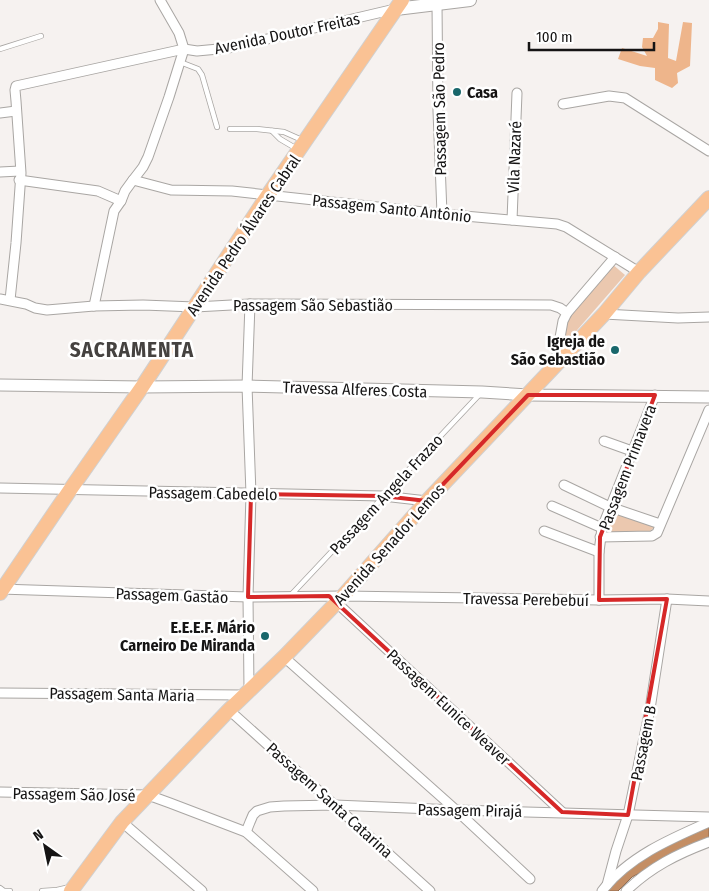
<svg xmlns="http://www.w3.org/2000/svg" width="709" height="891" font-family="'Fira Sans Condensed',sans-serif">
<rect width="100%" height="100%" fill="#f6f2f0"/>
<g fill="#ebc8af">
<path d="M612,264L625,275L565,344V326L570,315Z"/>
<path d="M611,510L658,524L649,532L606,533L604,530Z"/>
</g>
<path fill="#eeb58b" d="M658,22L669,24L668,58L676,61L683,22L692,23L690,66L677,73L678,83L672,88L655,80V68L640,66L618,59L622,48L647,56L642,47L643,38H653L658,29Z"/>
<path fill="#c48e64" stroke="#90694c" d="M709,826V839L689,846L632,877L618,891H605L631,868L659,848Z"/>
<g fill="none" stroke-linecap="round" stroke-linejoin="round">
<defs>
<g id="service">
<path d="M0,49L41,36"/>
<path d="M180,62L198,69L202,75L217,127"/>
<path d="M230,129H257L284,132L302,140"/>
<path d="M272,131L280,139L297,149"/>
<path d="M290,596L479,395"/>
<path d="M0,888L4,891H10"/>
<path d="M42,891L57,890L70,887"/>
</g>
<g id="minor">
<path d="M437,4L438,111L442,214"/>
<path d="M563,104L609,96L625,98L709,151"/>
<path d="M0,113L16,111"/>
<path d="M0,172L20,171"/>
<path d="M19,180L98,191L121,201"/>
<path d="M133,180L171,190L232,191L442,214L557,224L566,227L639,272"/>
<path d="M512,220L517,93"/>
<path d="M0,299L26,304L35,308L47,310L94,306L143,305L195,307L250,304L551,305L560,308L567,313"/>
<path d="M10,300L16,243L21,173L16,101L15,90L16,86L184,49L197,51L229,48L395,9"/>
<path d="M94,306L114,211L121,201L125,191L133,180L143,167L148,157L169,97L184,49L179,33L160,0"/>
<path d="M604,314L678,318L709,317"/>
<path d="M555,365L563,321L567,313L615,257"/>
<path d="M604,441L632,451"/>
<path d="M564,485L610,507L660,524"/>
<path d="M0,488L383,496L427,501"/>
<path d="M552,506L602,528"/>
<path d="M544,531L599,552"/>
<path d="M600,537L652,536L657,533L709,410"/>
<path d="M0,589L248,597L343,596L599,600L667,599L709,601"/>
<path d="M599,600V552L602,528L655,395"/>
<path d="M337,603L562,812"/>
<path d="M284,657L456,810L530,879"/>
<path d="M249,689L248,597L251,494L247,386L250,304"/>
<path d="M0,693L243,695"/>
<path d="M229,710L430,891"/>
<path d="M0,792L148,795L170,803L246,832L313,891"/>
<path d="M122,822L202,891"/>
<path d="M246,832L250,822L253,815L257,811L270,807L284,806L335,805L456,810L709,817"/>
<path d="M607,885L616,851L628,815L650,709L667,599"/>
<path d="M602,891C628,857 670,839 709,822"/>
<path d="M626,891C651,867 677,854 709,842"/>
</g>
<path id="tertiary" d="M0,385L142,387L247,386L482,392L528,395L709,397"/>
<path id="secondary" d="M396,9L470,0"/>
<g id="primary">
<path d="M0,593L70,490L142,387L268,195L305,141L402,0"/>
<path d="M71,891L122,822L229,710L284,657L343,596L427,501L604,314L639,272L709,198"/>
</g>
</defs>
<use href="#service" stroke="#a9a6a3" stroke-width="6"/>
<use href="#minor" stroke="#a9a6a3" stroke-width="11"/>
<use href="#tertiary" stroke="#a9a6a3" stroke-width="13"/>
<use href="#secondary" stroke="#a9a6a3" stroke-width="14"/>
<use href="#primary" stroke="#d0d0d0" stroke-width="16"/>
<use href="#service" stroke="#fff" stroke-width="4.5"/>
<use href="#minor" stroke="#fff" stroke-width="9"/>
<use href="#tertiary" stroke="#fff" stroke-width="11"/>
<use href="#secondary" stroke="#fff" stroke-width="12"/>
<use href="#primary" stroke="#fac294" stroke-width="14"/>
</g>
<path fill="none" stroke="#d62828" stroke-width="4" stroke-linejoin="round" d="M528,395H655L600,537L599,600L667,599L628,815L562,812L329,596L248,597L251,494L383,496L427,501Z"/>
<g fill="#19676b" stroke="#fff" stroke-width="2">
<circle cx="457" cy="92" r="5"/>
<circle cx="615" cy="350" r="5"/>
<circle cx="265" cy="636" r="5"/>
</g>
<g text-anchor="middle" stroke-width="5" stroke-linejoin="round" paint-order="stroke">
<g font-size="16" fill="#151414" stroke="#fff">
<text transform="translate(287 33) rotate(-12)" y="6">Avenida Doutor Freitas</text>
<text transform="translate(439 109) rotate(-91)" y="6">Passagem São Pedro</text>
<text transform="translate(514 157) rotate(-88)" y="6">Vila Nazaré</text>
<text transform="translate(392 208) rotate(6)" y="6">Passagem Santo Antônio</text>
<text transform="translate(243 235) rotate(-56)" y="6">Avenida Pedro Álvares Cabral</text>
<text x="313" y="311">Passagem São Sebastião</text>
<text transform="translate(355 389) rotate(2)" y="6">Travessa Alferes Costa</text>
<text transform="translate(627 467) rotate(-69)" y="6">Passagem Primavera</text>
<text transform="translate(213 493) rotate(1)" y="6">Passagem Cabedelo</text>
<text transform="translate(386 494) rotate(-47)" y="6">Passagem Angela Frazao</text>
<text transform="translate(389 544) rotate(-48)" y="6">Avenida Senador Lemos</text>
<text transform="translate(172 595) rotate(2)" y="6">Passagem Gastão</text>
<text transform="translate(526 599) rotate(1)" y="6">Travessa Perebebuí</text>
<text transform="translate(122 694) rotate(1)" y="6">Passagem Santa Maria</text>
<text transform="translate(449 707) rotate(43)" y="6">Passagem Eunice Weaver</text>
<text transform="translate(643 743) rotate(-79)" y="6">Passagem B</text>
<text transform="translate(74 794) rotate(1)" y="6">Passagem São José</text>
<text transform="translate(330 800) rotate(42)" y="6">Passagem Santa Catarina</text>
<text transform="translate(470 810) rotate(1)" y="6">Passagem Pirajá</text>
</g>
<g font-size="16" font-weight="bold" fill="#151414" stroke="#fff" text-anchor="end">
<text x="467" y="98" text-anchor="start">Casa</text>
<text x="605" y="347">Igreja de<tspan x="605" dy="18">São Sebastião</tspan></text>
<text x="255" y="633">E.E.E.F. Mário<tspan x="255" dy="18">Carneiro De Miranda</tspan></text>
</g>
<g font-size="21" font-weight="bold" letter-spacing="1" fill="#454240" stroke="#fff">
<text x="132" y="357">SACRAMENTA</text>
</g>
</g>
<g transform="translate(45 846) rotate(327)" stroke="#ffffff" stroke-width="4" paint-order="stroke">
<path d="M0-4L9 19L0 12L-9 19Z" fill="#151414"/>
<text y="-8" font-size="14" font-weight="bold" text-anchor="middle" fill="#151414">N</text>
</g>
<path d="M529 42v8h125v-8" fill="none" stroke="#151414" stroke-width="2.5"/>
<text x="536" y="42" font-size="15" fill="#151414" stroke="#ffffff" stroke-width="4" paint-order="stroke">100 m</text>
</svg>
